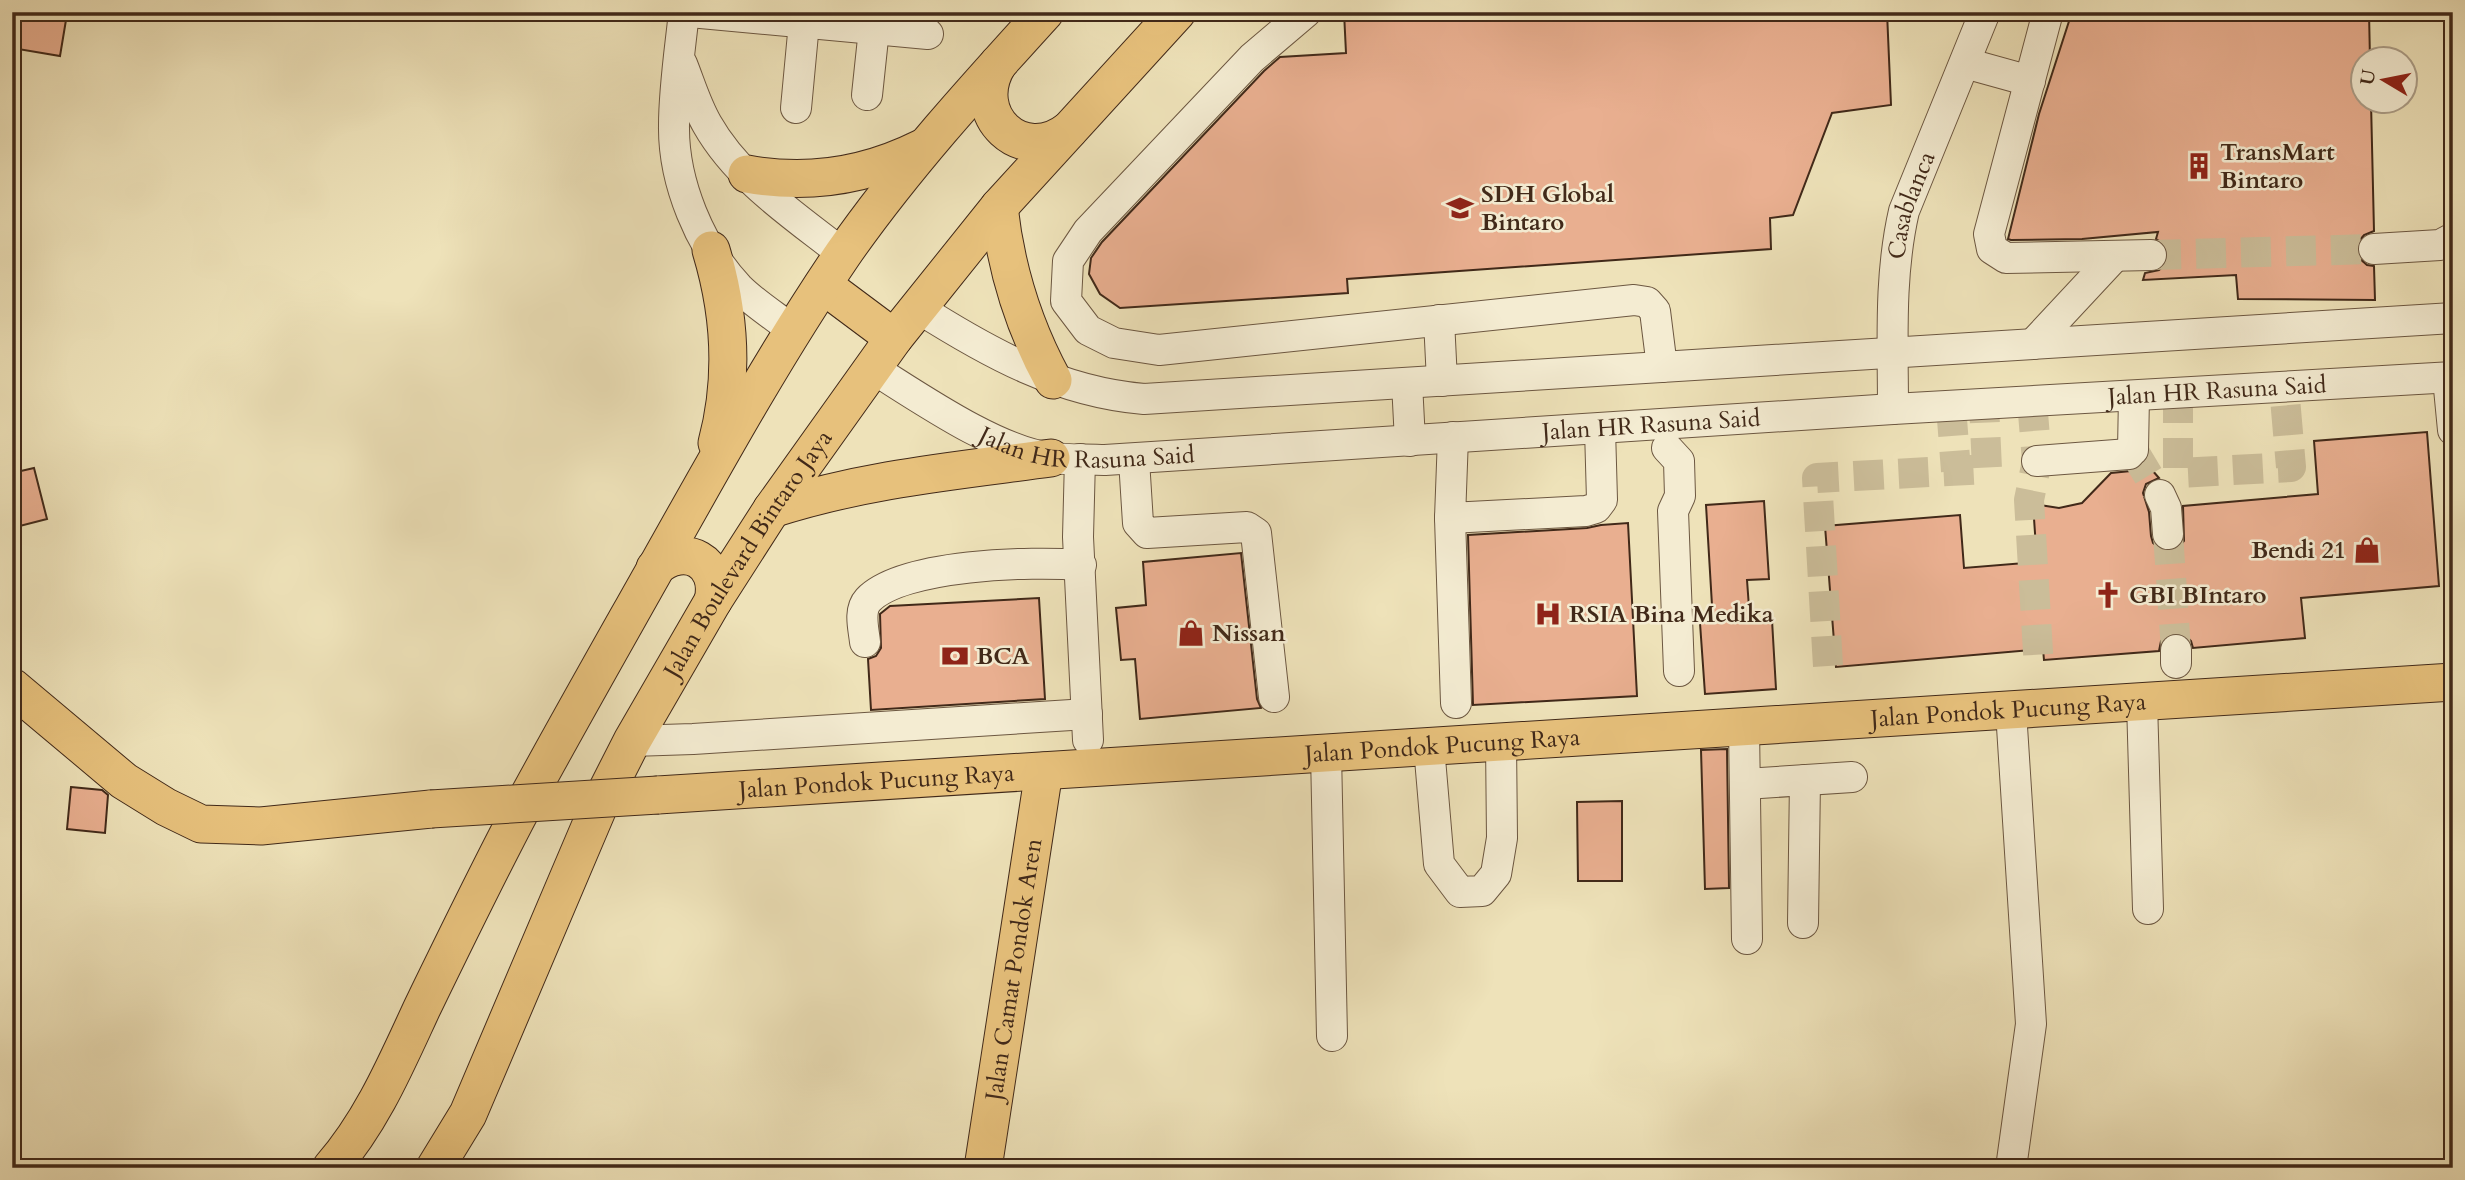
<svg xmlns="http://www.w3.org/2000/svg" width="2465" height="1180" font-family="Cardo,serif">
<rect width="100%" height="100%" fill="#eee2b9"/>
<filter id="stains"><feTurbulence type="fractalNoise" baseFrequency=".00286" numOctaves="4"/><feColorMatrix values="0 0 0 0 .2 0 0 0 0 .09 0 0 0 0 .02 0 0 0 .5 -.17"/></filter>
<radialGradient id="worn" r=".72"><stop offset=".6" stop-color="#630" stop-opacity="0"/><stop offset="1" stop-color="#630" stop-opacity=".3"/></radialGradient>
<g fill="#e9af90" stroke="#412919" stroke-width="2">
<path d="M12,12L66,20L60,56L12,48Z"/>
<path d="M1344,12H1887L1891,105L1832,113L1793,215L1770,218L1771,249L1347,279L1348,293L1120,308L1100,294L1089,274L1091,258L1102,242L1264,71L1280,57L1346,53Z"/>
<path d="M2072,12H2369L2370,60H2363V102H2371L2374,231L2364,235L2359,241L2357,249L2360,259L2367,265L2374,266L2375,300L2238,299L2236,275L2143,280L2145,273L2159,270L2167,263L2168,254L2166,245L2156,239L2158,232L2082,239L2011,240L2008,239L2039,114Z"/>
<path d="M2427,432L2439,586L2301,598L2305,638L2193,648L2191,641L2185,635L2175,633L2168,635L2161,641L2159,651L2044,660L2043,649L1836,667L1825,526L1960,515L1964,568L2037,562L2033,504L2059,508L2082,503L2111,473L2131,471L2138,469L2145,462L2159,478L2146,484L2143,493L2149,512L2151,536L2153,543L2160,549L2170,551L2178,548L2184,541L2183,506L2318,494L2314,441Z"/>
<path d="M34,468L47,519L12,528V473Z"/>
<path d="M1764,501L1769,579L1747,580L1750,621L1772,620L1776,689L1705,694L1700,623L1713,622L1706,505Z"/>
<path d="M1628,523L1637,696L1473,705L1468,535L1587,528L1601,525Z"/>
<path d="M1241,553L1257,699L1261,708L1140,719L1135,659L1121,660L1116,608L1146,605L1143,562Z"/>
<path d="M1039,598L1045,699L871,710L868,659L876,656L881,648L880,614L890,606Z"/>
<path d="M1727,749L1729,888L1705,889L1701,750Z"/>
<path d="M71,787L102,790L108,795L105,833L67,829Z"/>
<path d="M1622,801V881H1578L1577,802Z"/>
</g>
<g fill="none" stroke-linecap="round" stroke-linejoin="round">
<g stroke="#cbbd99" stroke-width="30" stroke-dasharray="30 15" stroke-linecap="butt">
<path d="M2151,255L2374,249"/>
<path d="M2178,393V473L2291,467L2284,387"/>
<path d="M2032,401L2037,461L2029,500L2039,669"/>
<path d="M1951,406L1956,471"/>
<path d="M2133,450L2160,495"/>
<path d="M2168,534L2176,650"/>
<path d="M1828,666L1817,478L1987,469L1984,404"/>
</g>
<defs>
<g id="minor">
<path d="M684,12C680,50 674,88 674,125C673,182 700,247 739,288C755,304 776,317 794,331"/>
<path d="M690,12L928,34"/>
<path d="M1306,12L1252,58L1088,231L1068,261L1066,301L1088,330L1114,343L1159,350L1634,300L1647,302L1655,311L1662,367"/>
<path d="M2048,12L1989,234L1992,249L2006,258L2151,255"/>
<path d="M1965,63L2030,81"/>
<path d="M682,64C690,84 696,105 707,124C738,179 795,216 843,254"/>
<path d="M867,95L874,29"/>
<path d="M796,108L804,23"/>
<path d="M2374,249L2440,245L2453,238"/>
<path d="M918,308C989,353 1059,392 1144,399L2453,318"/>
<path d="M1439,320L1442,381"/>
<path d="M2033,344L2115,256"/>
<path id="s1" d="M872,368C920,398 996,451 1051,458C1069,460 1088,459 1105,460L1893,409L2453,377"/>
<path d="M2448,378L2453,430"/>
<path d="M1407,383L1410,441"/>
<path id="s2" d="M1893,409C1893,343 1889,276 1904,211L1985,12"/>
<path d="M1453,437L1450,518L1586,511L1596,508L1602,500L1600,429"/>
<path d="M1667,448L1679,461L1680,496L1673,511L1679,671"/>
<path d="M2133,450L2134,396"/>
<path d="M1080,459L1078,537L1088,740"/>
<path d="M1134,460L1138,523L1147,533L1247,527L1256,533L1274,697"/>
<path d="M2037,461L2129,454"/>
<path d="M2160,495L2166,508L2168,534"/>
<path d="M1450,518L1456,703"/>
<path d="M865,642C864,630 858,611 868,600C902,564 1032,561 1081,565"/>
<path d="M2176,650V663"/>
<path d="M2142,702L2148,909"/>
<path d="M1744,727L1747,939"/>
<path d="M632,741L693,739L1087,714"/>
<path d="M1429,747L1439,864L1460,892L1482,891L1496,874L1502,838L1501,742"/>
<path d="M1326,753L1332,1036"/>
<path d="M1745,784L1852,777"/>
<path d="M1803,923L1805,780"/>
<path d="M2011,1168L2031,1024L2011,711"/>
</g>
<g id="major">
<path d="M998,64C967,115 1022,167 1069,130"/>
<path d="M747,174C808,185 866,176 922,148"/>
<path d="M999,207C1006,270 1023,325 1053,380"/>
<path d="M711,250C730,313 734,379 717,443"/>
<path d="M823,285L894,338"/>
<path d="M772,509C865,479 954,471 1051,458"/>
<path d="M655,568C685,541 722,562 713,601"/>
<path d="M12,687L124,781L166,807L201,824L261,826L431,809"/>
<path id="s3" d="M658,795L2453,682"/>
<path d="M331,1168C372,1121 396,1064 422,1008C455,940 488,872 523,806C567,725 612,646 657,566C716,461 775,354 843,254C903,168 974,90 1045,12"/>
<path id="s4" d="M435,1168L468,1114L598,808L632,741L713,601L772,509L894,338L999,207L1177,12"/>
<path id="s5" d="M983,1168L1044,771"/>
</g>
</defs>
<use href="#minor" stroke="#6c5741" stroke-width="32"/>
<use href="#major" stroke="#412919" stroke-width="39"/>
<use href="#minor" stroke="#f4ecd2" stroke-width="30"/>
<use href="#major" stroke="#e7c17c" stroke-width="37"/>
<defs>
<path id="major-bridge" d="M431,809L658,795"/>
</defs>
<use href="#major-bridge" stroke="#412919" stroke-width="39" stroke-linecap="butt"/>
<use href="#major-bridge" stroke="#e7c17c" stroke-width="37"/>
</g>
<defs>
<symbol id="building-bare" viewBox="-9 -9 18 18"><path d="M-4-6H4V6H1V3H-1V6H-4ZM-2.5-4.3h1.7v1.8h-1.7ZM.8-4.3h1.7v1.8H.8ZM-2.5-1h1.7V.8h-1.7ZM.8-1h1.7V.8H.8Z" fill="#8f2418" stroke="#f4ecd2" stroke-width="2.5" paint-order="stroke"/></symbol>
<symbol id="school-bare" viewBox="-9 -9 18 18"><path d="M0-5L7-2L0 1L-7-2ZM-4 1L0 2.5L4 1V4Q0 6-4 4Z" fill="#8f2418" stroke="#f4ecd2" stroke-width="2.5" paint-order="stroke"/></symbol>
<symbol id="shop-bare" viewBox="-9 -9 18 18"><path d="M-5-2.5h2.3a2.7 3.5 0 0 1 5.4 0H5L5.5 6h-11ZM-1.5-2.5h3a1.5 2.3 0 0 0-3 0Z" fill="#8f2418" stroke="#f4ecd2" stroke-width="2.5" paint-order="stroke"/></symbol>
<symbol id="church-bare" viewBox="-9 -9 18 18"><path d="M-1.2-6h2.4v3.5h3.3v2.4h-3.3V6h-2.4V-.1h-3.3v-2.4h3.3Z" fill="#8f2418" stroke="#f4ecd2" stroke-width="2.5" paint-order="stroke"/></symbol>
<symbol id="hospital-bare" viewBox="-9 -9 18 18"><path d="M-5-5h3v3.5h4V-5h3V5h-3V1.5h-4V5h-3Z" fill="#8f2418" stroke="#f4ecd2" stroke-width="2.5" paint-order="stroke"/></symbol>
<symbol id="bank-bare" viewBox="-9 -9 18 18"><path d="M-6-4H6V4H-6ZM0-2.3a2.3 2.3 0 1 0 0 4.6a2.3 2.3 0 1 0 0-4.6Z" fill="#8f2418" stroke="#f4ecd2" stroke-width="2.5" paint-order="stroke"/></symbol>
</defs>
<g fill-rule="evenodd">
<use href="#building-bare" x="2180" y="147" width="38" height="38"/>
<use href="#school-bare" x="1441" y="189" width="38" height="38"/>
<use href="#shop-bare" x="2348" y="531" width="38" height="38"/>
<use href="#church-bare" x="2089" y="576" width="38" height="38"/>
<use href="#hospital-bare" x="1529" y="595" width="38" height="38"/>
<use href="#shop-bare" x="1172" y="614" width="38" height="38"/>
<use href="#bank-bare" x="936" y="637" width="38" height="38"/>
</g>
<g text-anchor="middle" stroke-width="5" stroke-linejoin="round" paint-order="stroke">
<g font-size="24" font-weight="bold" fill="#412919" stroke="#f4ecd2" text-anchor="start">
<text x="2220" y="160">TransMart<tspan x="2220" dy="28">Bintaro</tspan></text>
<text x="1481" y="202">SDH Global<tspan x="1481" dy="28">Bintaro</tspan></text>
<text x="2346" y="558" text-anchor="end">Bendi 21</text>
<text x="2129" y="603">GBI BIntaro</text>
<text x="1569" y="622">RSIA Bina Medika</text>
<text x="1212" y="641">Nissan</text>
<text x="976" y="664">BCA</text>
</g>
<g font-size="24" fill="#412919" stroke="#f4ecd2">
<text dy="8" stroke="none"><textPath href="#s2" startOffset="206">Casablanca</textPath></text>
<text dy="8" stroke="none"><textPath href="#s1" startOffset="1370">Jalan HR Rasuna Said</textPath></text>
<text dy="8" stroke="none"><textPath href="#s1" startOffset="803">Jalan HR Rasuna Said</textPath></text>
<text dy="8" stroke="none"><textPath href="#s1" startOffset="236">Jalan HR Rasuna Said</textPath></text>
<text dy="8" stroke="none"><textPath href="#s4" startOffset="691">Jalan Boulevard Bintaro Jaya</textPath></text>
<text dy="8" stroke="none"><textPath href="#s3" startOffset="1353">Jalan Pondok Pucung Raya</textPath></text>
<text dy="8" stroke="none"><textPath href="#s3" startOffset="786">Jalan Pondok Pucung Raya</textPath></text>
<text dy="8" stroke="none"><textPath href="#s3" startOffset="219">Jalan Pondok Pucung Raya</textPath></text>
<text dy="8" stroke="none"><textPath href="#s5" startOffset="201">Jalan Camat Pondok Aren</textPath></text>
</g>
</g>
<rect width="2465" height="1180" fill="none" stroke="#eee2b9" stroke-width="42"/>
<rect x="14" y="14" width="2437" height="1152" fill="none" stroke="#412919" stroke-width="3.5"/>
<rect x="21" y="21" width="2423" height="1138" fill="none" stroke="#412919" stroke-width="2"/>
<g transform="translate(2384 80) rotate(280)"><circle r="33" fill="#f4ecd2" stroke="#ac9e88" stroke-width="2"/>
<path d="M0-5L12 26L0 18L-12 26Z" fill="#8f2418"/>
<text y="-10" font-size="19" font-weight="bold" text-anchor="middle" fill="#412919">U</text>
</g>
<rect width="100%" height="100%" filter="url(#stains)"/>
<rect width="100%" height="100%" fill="url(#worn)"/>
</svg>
